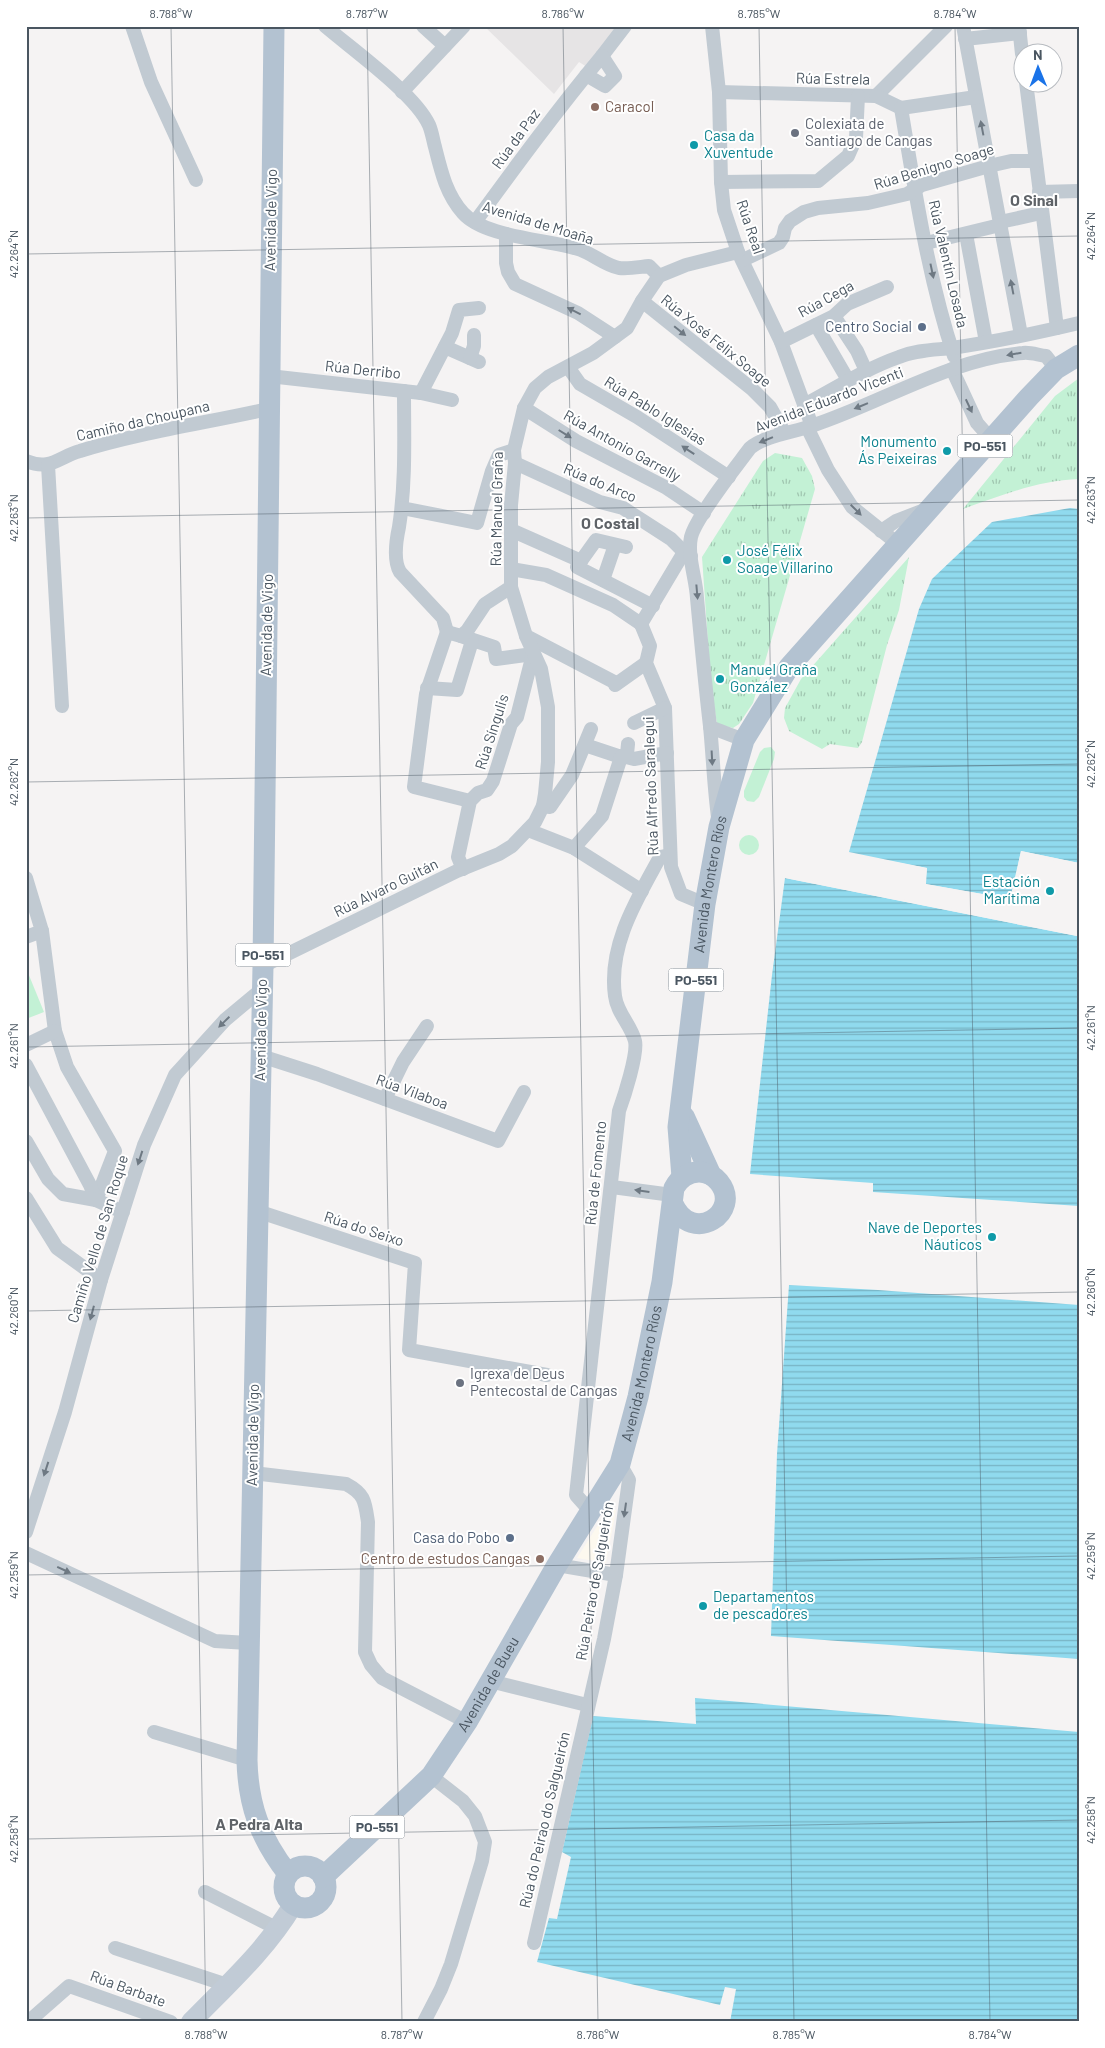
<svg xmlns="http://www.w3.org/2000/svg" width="1105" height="2048" font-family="Barlow,sans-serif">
<defs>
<pattern id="park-tufts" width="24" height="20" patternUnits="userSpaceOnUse" patternTransform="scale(1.25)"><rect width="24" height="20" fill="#c3f1d5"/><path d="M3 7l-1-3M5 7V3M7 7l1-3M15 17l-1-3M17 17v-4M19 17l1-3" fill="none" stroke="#a0c6b0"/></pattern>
<pattern id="water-rules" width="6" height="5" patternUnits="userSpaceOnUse" patternTransform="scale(1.25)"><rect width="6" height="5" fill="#90daee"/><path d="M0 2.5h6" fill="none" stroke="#78b4c4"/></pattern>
</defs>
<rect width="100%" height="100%" fill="#f5f3f3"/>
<path fill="#fdf9ef" d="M608,1509L616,1510L606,1563L577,1558Z"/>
<path fill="#e6e4e5" d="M484,26H617L587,67L579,62L554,94Z"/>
<g fill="#c3f1d5">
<path d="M771,747L775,752L774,759L759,797L754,802L747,801L744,797V791L760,752L764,748Z"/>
<circle cx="749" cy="845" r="10"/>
<path d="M26,968L44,1012L26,1019Z"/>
</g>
<g fill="url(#park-tufts)">
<path d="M1079,378V479C1039,480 1000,496 963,509L1055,396Z"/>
<path d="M775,453L802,458L812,476L815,489L753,703L739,724L733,728L717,724L711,685L702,557L763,461Z"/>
<path d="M909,557L899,610L887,645L862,742L858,748L830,744L822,749L789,731L784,718L785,708L801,679Z"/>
</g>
<g fill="url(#water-rules)">
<path d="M1070,508L1079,509V863L1021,851L1011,899L925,884L927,868L849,852L919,609L932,579L992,522Z"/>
<path d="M785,878L1077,936L1079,926V1206L873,1192V1183L750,1174L772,975Z"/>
<path d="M789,1285L878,1290L1079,1305V1659L771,1636L777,1454Z"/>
<path d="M695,1698L1079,1732V2022H730L736,1989L725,1987L720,2005L537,1962L549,1918L557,1919L571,1857L562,1852L593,1716L696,1724Z"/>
</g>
<g fill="#f5f3f3">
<path d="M1021,851L1079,863V866L1023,854L1013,899L1011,901L925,887L923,884L925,870L847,853L927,868L926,884L1010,899Z"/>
<path d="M789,876L1075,933L1076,925L1079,924L1077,936L785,878Z"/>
</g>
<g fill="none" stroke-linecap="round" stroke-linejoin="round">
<g stroke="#c1cad2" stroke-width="14">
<path d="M132,26L151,82L196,180"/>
<path d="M325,26C353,50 415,94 429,125C432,132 433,140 435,147C441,171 446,194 463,213C485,238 549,239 581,250C594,255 605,265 619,268C629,269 639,267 649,266L659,276"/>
<path d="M423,26L445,46"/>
<path d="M712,26L719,92L721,182L724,210L738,252L781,342L812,426"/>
<path d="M963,26L1021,335"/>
<path d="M1019,26L1022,54"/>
<path d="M965,39L1020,33"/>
<path d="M602,56L625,26"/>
<path d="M1026,82L1057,328"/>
<path d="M402,92L464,26"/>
<path d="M719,92L876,96L946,26"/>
<path d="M876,96L901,108"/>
<path d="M901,108C915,191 928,277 954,356"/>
<path d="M901,108L976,97"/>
<path d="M721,182L818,181L848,156L856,138L858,96"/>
<path d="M1039,192L1079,191"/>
<path d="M475,222C516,166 557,110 602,56L615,76L605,86L586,75"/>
<path d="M1000,222L1041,213"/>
<path d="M506,234V263L508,272L515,284L578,313L615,337"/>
<path d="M966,234L986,342"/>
<path d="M926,243L1000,225"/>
<path d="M743,260L779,243L783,237L785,228L790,221L804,212L818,208L868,203L907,194L922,185L989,166L1011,161H1036"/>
<path d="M642,301L752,389L770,407L784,432"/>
<path d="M834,316L857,351L866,371"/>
<path d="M816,325L848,380"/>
<path d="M781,342L834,316L847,304L887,287"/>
<path d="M445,347L479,362"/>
<path d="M470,358L474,346V335"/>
<path d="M568,367L580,384L637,417L729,477"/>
<path d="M952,369L977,423L991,439"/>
<path d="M269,376L421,393L452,400"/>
<path d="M404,391C404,436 406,482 399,527C396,541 393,560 400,572L443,618L447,632"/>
<path d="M421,393L452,333L459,310L479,308"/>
<path d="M804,405C836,388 865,369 899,357C916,350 934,350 952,348C994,342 1037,333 1079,323"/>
<path d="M524,408L576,441L665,487L704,513"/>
<path d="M807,427L828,470L852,507L898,544"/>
<path d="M26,461C51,471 58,457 80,451C142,432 206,423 268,409"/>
<path d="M515,463L600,502L623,508L671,539L684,552L691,556"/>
<path d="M48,465L62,706"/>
<path d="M402,508L477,523L492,471L499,455L514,450"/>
<path d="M511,530L581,561L577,567L653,606"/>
<path d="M881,531L896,521L927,509"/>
<path d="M581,561L596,540L626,547"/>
<path d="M511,569L546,575L613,605L641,624"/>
<path d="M603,580L615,545"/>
<path d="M641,624L650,646L646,663L665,708L671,867L681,894L705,904"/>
<path d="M641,624L684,552"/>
<path d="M461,636L494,647L496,659L533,654"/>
<path d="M526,636L616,683"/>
<path d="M615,685L646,663"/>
<path d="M427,688L457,690L472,641"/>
<path d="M634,723L665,708"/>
<path d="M710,727L744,740"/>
<path d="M585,745L621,757"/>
<path d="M622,756L634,759L667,753"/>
<path d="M470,801L414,787L426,694L447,632L461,636L467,631L485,604L511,587"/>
<path d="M543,806L550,807L572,775L591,729"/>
<path d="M718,817C714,787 713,757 710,726C705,683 701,641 697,598C696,578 687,556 691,537C696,517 736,467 750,448C768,434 793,433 814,425C883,402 950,359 1023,353C1030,352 1038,355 1046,356L1056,369"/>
<path d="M528,830L574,848L642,891"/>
<path d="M574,848L602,816L621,757L627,754L628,744"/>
<path d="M463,869L458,857L470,801L478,793L487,790L493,781L511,724L517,717L533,654"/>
<path d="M26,878L42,931L26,937"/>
<path d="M42,931L55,1031L67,1067L115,1151L96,1200"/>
<path d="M263,966L457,871L499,854L512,846L535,822L543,806L545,794L548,762V707L541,669L526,636L511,587V505L515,463L514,450L524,408L535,388L548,377L593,353L627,328L642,301L659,276L686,265L738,252"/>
<path d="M26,1045L55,1031"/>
<path d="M261,1056L317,1074L498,1141L524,1092"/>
<path d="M26,1065L90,1185L96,1200"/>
<path d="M385,1099L403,1062L427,1026"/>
<path d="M26,1141L48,1179L63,1194L96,1200L123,1212"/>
<path d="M612,1187L672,1195"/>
<path d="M26,1198L57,1248L101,1280"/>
<path d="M257,1211L415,1263L409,1350L547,1375"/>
<path d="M253,1473L346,1484C365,1494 365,1502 368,1522L365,1652L371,1665L382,1678L467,1722"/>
<path d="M591,1512L576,1495L619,1111C624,1097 638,1054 635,1041C631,1025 617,1013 615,996C608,945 637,899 660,857L670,855"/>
<path d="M26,1532L65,1412L101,1280L144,1145L175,1075L225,1020L261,990"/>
<path d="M26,1553L215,1641L248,1643"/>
<path d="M557,1565L616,1575"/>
<path d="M490,1681L587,1705"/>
<path d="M154,1732L247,1760"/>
<path d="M205,1892L278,1929"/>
<path d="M534,1943L604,1639L616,1575L629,1480L620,1464"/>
<path d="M115,1948L227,1985"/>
<path d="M28,2022L69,1986L171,2022"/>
<path d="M424,2022L441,1989L451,1964L482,1861L485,1842L475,1816L463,1801L431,1776"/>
</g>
<path stroke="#c1cbd6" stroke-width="20" d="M191,2022C228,1984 266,1950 293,1905"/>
<g stroke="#b3c2d1" stroke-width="21">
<path d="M274,26L263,966L247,1760C248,1805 260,1838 288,1874"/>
<path d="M684,1116L711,1175"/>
<path id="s1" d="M682,1177L678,1127L705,904L719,827L744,740L789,667L1029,397L1056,369L1079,355"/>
<circle cx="305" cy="1887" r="21"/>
<path id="s2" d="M323,1877L431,1776L467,1722L557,1565L620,1464L638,1397L662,1282L674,1188C679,1179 687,1172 699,1172C706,1172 714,1176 719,1182C743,1212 692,1246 673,1204"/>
</g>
</g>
<defs><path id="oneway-solid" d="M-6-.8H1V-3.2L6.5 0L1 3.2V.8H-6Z" transform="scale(1.25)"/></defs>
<g fill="#6e7983">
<use href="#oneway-solid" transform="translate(982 128) rotate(-101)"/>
<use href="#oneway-solid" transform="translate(932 271) rotate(78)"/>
<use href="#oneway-solid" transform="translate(1012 287) rotate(-101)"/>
<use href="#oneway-solid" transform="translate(574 311) rotate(-153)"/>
<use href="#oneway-solid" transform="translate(680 331) rotate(39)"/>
<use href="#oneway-solid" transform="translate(1014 354) rotate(170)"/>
<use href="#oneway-solid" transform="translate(861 406) rotate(158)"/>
<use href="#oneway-solid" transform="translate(969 406) rotate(65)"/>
<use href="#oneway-solid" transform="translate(565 434) rotate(32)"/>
<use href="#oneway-solid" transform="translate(766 440) rotate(158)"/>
<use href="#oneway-solid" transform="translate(688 450) rotate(-147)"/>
<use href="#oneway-solid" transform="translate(856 510) rotate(45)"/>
<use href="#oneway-solid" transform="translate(697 592) rotate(85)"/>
<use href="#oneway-solid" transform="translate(712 758) rotate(87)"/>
<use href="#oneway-solid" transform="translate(224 1022) rotate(136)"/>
<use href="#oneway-solid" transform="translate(140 1158) rotate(108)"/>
<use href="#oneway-solid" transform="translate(642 1191) rotate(-172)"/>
<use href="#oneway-solid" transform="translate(92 1313) rotate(105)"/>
<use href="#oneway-solid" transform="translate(46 1469) rotate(108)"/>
<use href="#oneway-solid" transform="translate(625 1510) rotate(98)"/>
<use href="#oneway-solid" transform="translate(64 1570) rotate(25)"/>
</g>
<path fill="none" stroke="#4a5661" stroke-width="1" stroke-opacity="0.45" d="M171,26L206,2022M367,26L402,2022M563,26L598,2022M759,26L794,2022M955,26L990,2022M26,254L1079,236M26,518L1079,500M26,782L1079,764M26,1047L1079,1028M26,1311L1079,1292M26,1575L1079,1556M26,1839L1079,1820"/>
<g fill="#8d6e63" stroke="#fff" stroke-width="2">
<circle cx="595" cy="107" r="5"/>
<circle cx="540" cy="1559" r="5"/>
</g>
<g fill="#6b7280" stroke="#fff" stroke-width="2">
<circle cx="795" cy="133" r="5"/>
<circle cx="460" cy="1383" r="5"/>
</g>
<g fill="#0f9aa8" stroke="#fff" stroke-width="2">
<circle cx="694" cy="145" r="5"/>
<circle cx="947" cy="451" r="5"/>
<circle cx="727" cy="560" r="5"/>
<circle cx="720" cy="679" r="5"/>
<circle cx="1050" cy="891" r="5"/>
<circle cx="992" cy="1237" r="5"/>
<circle cx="703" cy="1606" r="5"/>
</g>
<g fill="#5c6f8a" stroke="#fff" stroke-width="2">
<circle cx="922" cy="327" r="5"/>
<circle cx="510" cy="1538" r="5"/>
</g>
<g text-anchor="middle" stroke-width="4" stroke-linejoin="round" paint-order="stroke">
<g fill="#fff" stroke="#808990" stroke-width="1">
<rect x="957.5" y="434.5" width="55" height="23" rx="4"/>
<rect x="235.5" y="943.5" width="55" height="23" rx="4"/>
<rect x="668.5" y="968.5" width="55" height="23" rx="4"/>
<rect x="349.5" y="1815.5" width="55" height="23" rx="4"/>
</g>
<g font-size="14" font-weight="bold" fill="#4a5661">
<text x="985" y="451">PO-551</text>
<text x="263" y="960">PO-551</text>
<text x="696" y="985">PO-551</text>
<text x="377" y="1832">PO-551</text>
</g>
<g font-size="15" fill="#4a5661" stroke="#fff">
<text transform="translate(833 79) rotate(1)" y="5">Rúa Estrela</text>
<text transform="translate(516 139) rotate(-54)" y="5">Rúa da Paz</text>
<text transform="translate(934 167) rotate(-17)" y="5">Rúa Benigno Soage</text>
<text transform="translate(271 220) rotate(-89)" y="5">Avenida de Vigo</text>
<text transform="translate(538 223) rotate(17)" y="5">Avenida de Moaña</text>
<text transform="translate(750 227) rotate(71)" y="5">Rúa Real</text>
<text transform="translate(948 264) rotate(77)" y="5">Rúa Valentín Losada</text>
<text transform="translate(826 299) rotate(-29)" y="5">Rúa Cega</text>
<text transform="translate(716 341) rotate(39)" y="5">Rúa Xosé Félix Soage</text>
<text transform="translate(363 370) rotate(6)" y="5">Rúa Derribo</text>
<text transform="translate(829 400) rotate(-21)" y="5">Avenida Eduardo Vicenti</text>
<text transform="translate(655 411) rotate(32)" y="5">Rúa Pablo Iglesias</text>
<text transform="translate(143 421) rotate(-13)" y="5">Camiño da Choupana</text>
<text transform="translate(622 446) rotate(29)" y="5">Rúa Antonio Garrelly</text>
<text transform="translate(600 483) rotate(23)" y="5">Rúa do Arco</text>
<text transform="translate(497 509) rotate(-89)" y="5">Rúa Manuel Graña</text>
<text transform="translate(267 625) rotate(-89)" y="5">Avenida de Vigo</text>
<text transform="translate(492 732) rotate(-72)" y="5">Rúa Síngulis</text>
<text transform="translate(651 786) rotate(-92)" y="5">Rúa Alfredo Saralegui</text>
<text dy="5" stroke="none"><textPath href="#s1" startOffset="295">Avenida Montero Ríos</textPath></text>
<text transform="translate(386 888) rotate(-26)" y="5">Rúa Alvaro Guitán</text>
<text transform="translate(261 1030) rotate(-89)" y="5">Avenida de Vigo</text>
<text transform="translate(412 1092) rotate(20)" y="5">Rúa Vilaboa</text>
<text transform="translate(596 1173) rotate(-84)" y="5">Rúa de Fomento</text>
<text transform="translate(364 1229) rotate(18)" y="5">Rúa do Seixo</text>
<text transform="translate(98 1239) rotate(-73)" y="5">Camiño Vello de San Roque</text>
<text dy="5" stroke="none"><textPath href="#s2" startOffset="606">Avenida Montero Ríos</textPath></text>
<text transform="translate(253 1435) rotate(-89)" y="5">Avenida de Vigo</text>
<text transform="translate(595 1581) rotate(-80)" y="5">Rúa Peirao de Salgueirón</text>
<text dy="5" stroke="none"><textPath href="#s2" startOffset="256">Avenida de Bueu</textPath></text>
<text transform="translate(545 1820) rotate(-77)" y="5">Rúa do Peirao do Salgueirón</text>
<text transform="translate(128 1989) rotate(20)" y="5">Rúa Barbate</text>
</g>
<g font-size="15" fill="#785e54" stroke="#fff" text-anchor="start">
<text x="605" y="112">Caracol</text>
<text x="530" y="1564" text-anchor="end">Centro de estudos Cangas</text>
</g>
<g font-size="15" fill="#5b616d" stroke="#fff" text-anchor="start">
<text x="805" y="129">Colexiata de<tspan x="805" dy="17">Santiago de Cangas</tspan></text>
<text x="470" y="1379">Igrexa de Deus<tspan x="470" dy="17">Pentecostal de Cangas</tspan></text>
</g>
<g font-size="15" fill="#0d838f" stroke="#fff" text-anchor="start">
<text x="704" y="141">Casa da<tspan x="704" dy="17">Xuventude</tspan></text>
<text x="937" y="447" text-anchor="end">Monumento<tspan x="937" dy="17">Ás Peixeiras</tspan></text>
<text x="737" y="556">José Félix<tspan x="737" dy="17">Soage Villarino</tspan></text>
<text x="730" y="675">Manuel Graña<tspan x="730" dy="17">González</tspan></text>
<text x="1040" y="887" text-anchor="end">Estación<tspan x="1040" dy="17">Marítima</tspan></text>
<text x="982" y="1233" text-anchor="end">Nave de Deportes<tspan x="982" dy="17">Náuticos</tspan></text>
<text x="713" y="1602">Departamentos<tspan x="713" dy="17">de pescadores</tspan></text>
</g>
<g font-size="15" fill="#4e5e75" stroke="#fff" text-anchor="end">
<text x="912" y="332">Centro Social</text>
<text x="500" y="1543">Casa do Pobo</text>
</g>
<g font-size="16" font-weight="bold" fill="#5f6368" stroke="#fff">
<text x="1034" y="206">O Sinal</text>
<text x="610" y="529">O Costal</text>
<text x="259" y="1830">A Pedra Alta</text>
</g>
</g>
<rect width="1105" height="2048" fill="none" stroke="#ffffff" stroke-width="55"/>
<g transform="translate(1038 68) rotate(359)"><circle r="24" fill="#ffffff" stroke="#b7bbc0"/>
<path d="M0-4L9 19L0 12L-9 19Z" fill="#1a73e8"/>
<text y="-8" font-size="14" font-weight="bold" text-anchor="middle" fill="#4a5661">N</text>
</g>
<rect x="28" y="28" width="1050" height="1992" fill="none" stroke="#4a5661" stroke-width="2"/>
<g font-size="12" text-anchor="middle" fill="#4a5661">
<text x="171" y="18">8.788°W</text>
<text x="367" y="18">8.787°W</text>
<text x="563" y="18">8.786°W</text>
<text x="759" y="18">8.785°W</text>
<text x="955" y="18">8.784°W</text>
<text transform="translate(1091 236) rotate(-90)" y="4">42.264°N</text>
<text transform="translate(14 254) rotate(-90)" y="4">42.264°N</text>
<text transform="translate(1091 500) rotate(-90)" y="4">42.263°N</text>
<text transform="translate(14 518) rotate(-90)" y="4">42.263°N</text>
<text transform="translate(1091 764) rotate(-90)" y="4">42.262°N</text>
<text transform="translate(14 782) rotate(-90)" y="4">42.262°N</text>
<text transform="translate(1091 1028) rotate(-90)" y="4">42.261°N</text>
<text transform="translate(14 1046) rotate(-90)" y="4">42.261°N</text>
<text transform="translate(1091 1292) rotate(-90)" y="4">42.260°N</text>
<text transform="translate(14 1311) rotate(-90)" y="4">42.260°N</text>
<text transform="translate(1091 1556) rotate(-90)" y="4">42.259°N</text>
<text transform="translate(14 1575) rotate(-90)" y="4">42.259°N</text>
<text transform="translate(1091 1820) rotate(-90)" y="4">42.258°N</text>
<text transform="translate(14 1839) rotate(-90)" y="4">42.258°N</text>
<text x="206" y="2039">8.788°W</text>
<text x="402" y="2039">8.787°W</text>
<text x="598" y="2039">8.786°W</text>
<text x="794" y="2039">8.785°W</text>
<text x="990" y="2039">8.784°W</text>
</g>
</svg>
